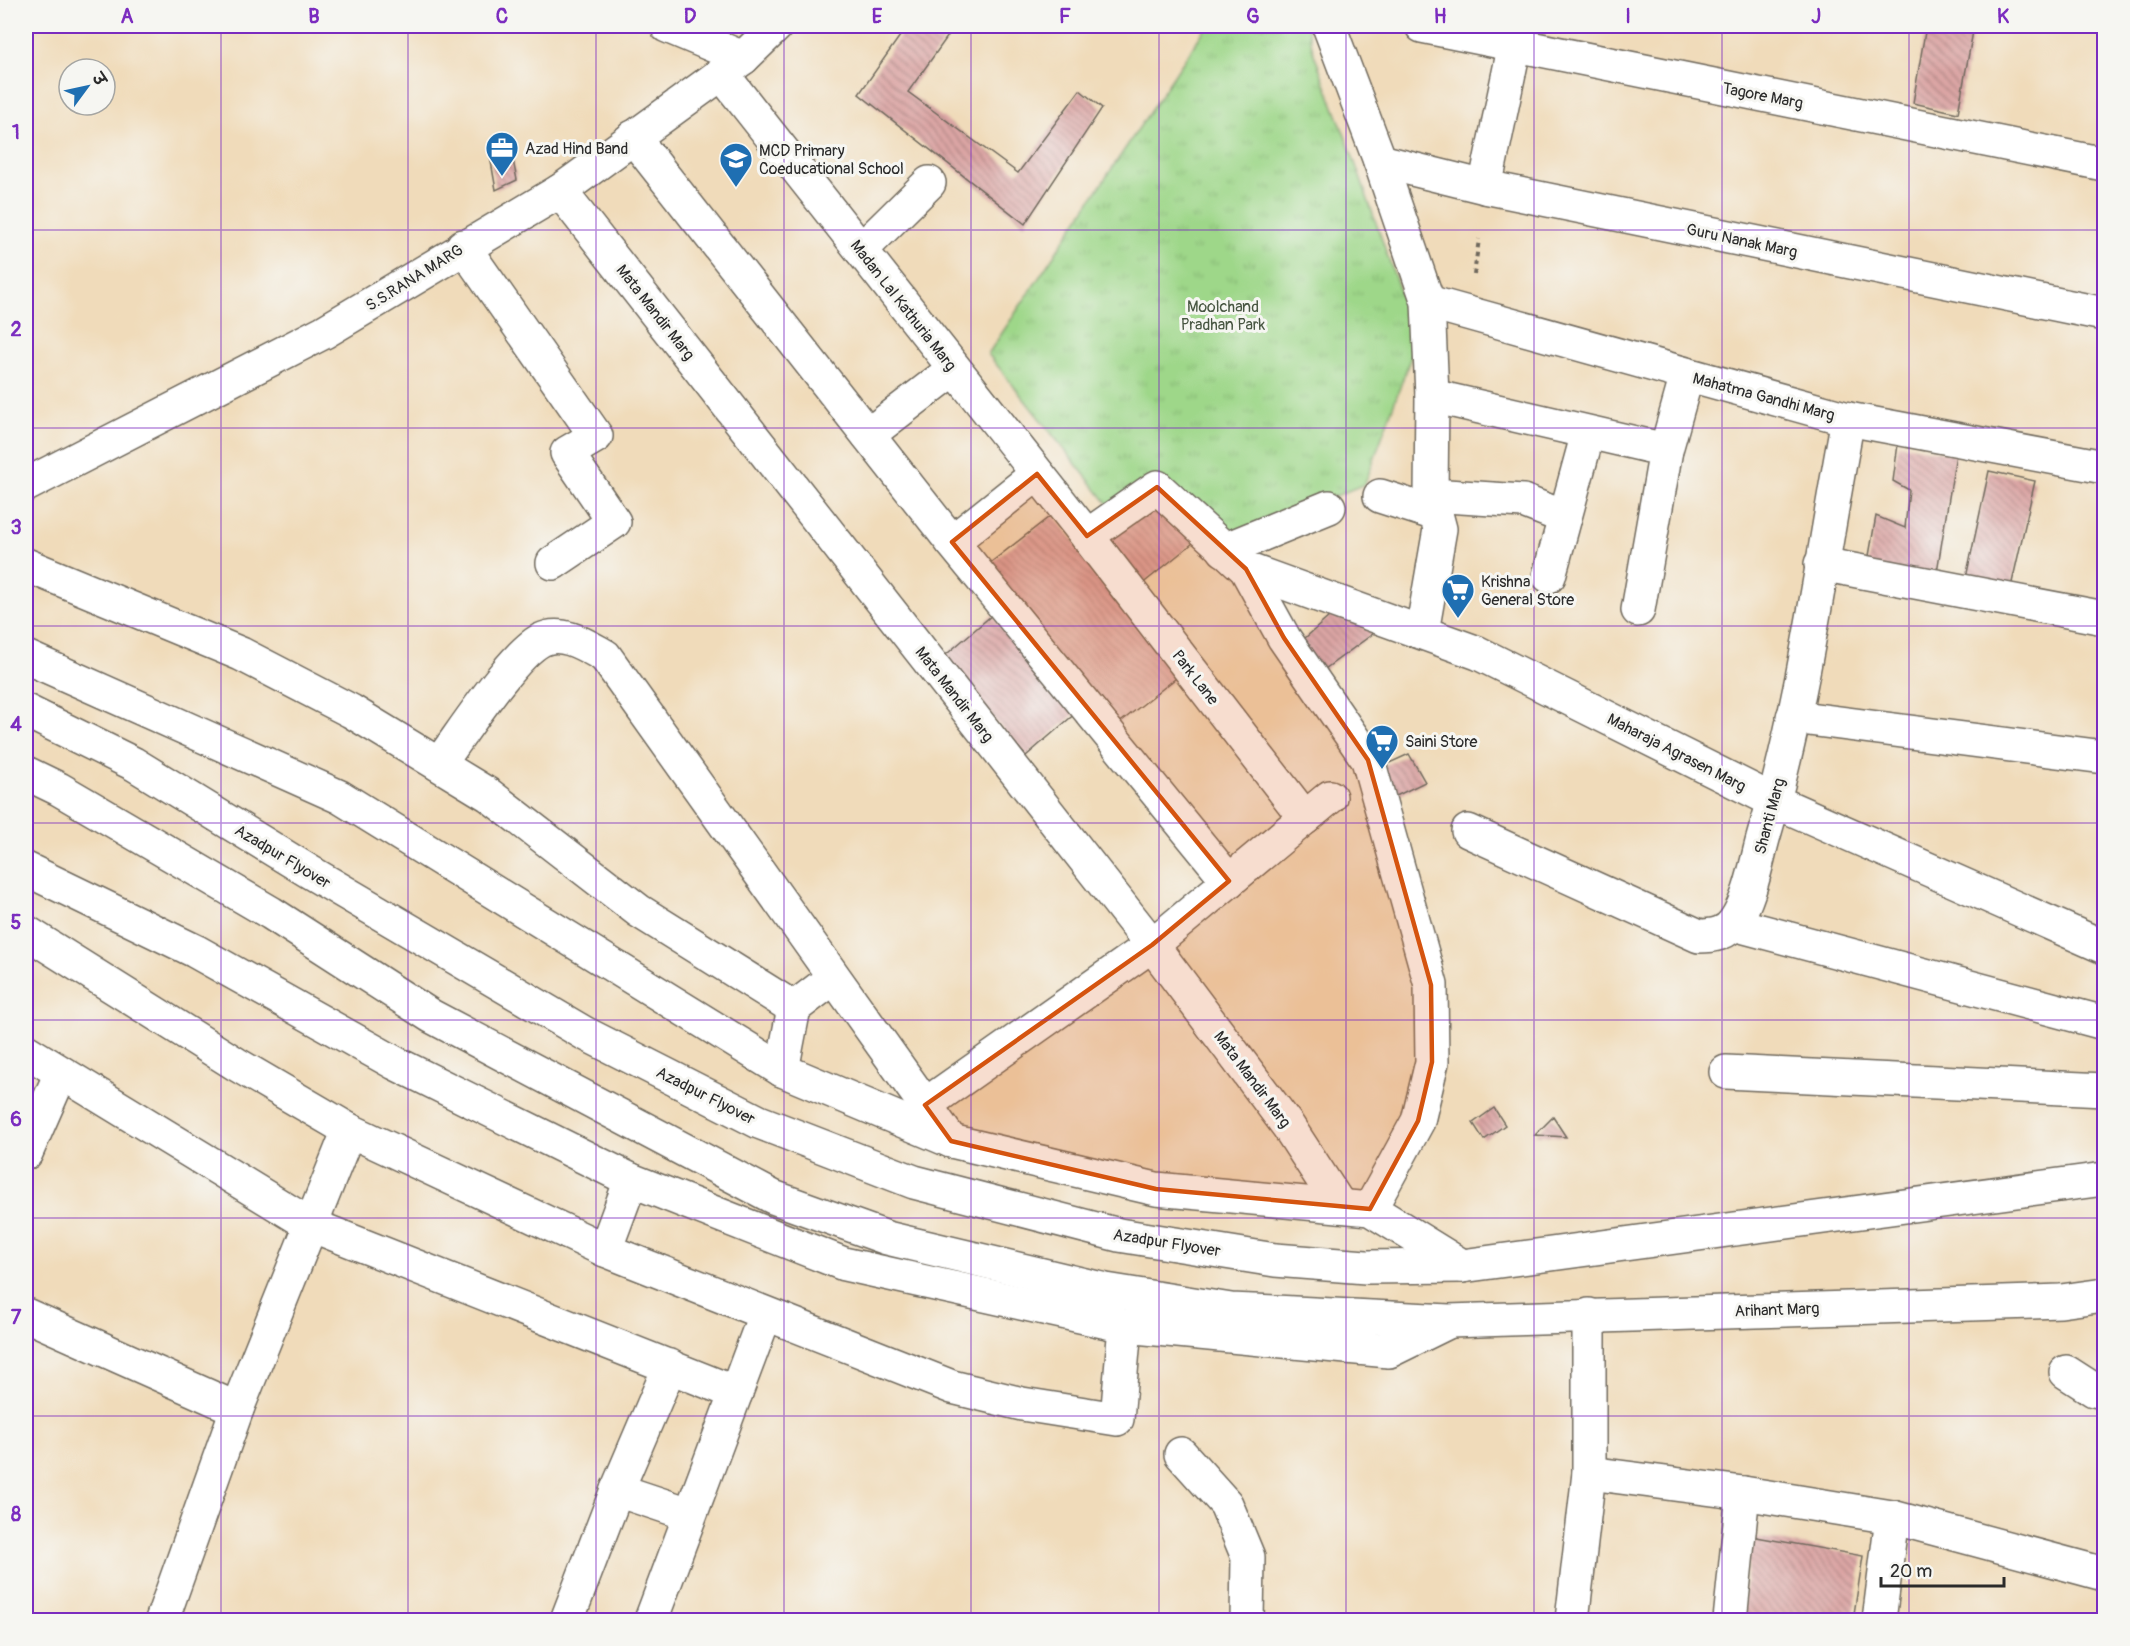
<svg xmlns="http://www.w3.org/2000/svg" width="2130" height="1646" font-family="Pangolin,'Playpen Sans Deva',sans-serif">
<defs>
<pattern id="park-tufts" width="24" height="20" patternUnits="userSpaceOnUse" patternTransform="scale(1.5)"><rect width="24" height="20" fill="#9ed789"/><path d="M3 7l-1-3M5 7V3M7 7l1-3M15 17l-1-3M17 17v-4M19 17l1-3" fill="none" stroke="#88b976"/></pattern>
<pattern id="building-back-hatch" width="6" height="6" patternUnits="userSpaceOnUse" patternTransform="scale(1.5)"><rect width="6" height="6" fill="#dba5a4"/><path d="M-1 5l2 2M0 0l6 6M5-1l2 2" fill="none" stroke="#b28786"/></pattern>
</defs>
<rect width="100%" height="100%" fill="#f6f6f2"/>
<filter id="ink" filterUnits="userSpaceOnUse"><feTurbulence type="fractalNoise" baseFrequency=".0167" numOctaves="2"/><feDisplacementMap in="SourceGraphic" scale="12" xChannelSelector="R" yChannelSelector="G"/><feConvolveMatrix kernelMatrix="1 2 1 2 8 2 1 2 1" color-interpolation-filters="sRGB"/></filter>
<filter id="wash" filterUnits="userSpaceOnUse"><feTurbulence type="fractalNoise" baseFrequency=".008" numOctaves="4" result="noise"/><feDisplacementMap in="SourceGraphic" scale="24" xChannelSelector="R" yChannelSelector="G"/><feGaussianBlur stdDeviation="1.35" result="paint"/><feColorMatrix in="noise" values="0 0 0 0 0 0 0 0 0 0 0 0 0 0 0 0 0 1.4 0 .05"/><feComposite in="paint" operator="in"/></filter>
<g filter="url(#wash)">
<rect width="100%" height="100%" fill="#f0dbba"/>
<path fill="url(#park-tufts)" stroke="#64815a" stroke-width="1.5" d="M1207,26H1307L1314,54L1353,157L1417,340L1365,484L1237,536L1157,478L1111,508L988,354Z"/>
<g id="blocks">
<g fill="url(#building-back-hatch)">
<path d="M907,26H955L908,92L1018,173L1080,90L1102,108L1025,224L859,94Z"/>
<path d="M1926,26H1974L1958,113L1913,103Z"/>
<path d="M511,150L517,180L496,190L490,156Z"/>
<path d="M1898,444L1956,454L1936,578L1867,567L1876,516L1905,528L1909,490L1893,481Z"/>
<path d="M1989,471L2035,481L2009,596L1964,587Z"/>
<path d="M1159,491L1198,539L1141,585L1102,537Z"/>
<path d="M1053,514L1180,675L1113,728L985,567Z"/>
<path d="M1337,610L1374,633L1318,674L1297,645Z"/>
<path d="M992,615L1077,712L1026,756L941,659Z"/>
<path d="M1409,754L1425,782L1390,799L1376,769Z"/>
<path d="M1494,1108L1505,1125L1484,1140L1473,1123Z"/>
<path d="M1553,1117L1566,1137L1535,1135Z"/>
<path d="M1751,1536L1863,1556L1853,1620H1741Z"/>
</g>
</g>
</g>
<g filter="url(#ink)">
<use href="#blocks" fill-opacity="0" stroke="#70695d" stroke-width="1.5"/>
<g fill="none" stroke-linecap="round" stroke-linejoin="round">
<defs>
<g id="minor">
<path d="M667,26L743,58"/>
<path d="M1329,26L1380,161L1428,302L1432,396L1431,495L1440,529L1422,632"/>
<path d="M1422,26L2104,164"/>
<path d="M722,74L1087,536L1305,818"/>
<path d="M633,137L952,542L1229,881"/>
<path d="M1380,161L1485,187L2104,314"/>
<path d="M1485,187L1515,44"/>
<path d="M560,191L1152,945L1288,1126L1340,1206"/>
<path d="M463,246L596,436L567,453L614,522L553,563"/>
<path d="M861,250L929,183"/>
<path d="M1428,302L1848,419L2104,467"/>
<path d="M1432,396L1666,450"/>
<path d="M868,435L954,369"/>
<path d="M26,485L324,332L560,191L743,58L776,26"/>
<path d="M1431,495L1523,501L1564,517"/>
<path d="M1380,496L1436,514"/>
<path d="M1087,536L1157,487L1246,569L1284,638L1368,760L1431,985L1432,1062L1418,1121L1370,1209"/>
<path d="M952,542L1037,474"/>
<path d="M1224,550L1329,507"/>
<path d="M1821,564L2104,618"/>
<path d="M26,565L241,654L351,711L489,795L639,911L794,1008"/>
<path d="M1246,569L1478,653L1774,801L2104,947"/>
<path d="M1549,576L1588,433"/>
<path d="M1638,610L1666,450L1687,375"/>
<path d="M1793,717L2104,757"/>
<path d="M439,764C461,735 512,655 541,640C562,629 587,646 605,656L951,1141"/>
<path d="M1468,831L1699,936C1713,936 1727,934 1735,921C1751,897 1756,863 1764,835C1804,702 1822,556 1848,419"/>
<path d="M1734,924L2104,1023"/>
<path d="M26,932L236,1064L349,1130L605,1250L952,1387L1022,1404L1117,1419L1125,1326"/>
<path d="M26,1051L311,1225L736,1393"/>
<path d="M782,1070L794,1008L833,978"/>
<path d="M1726,1072L2104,1090"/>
<path d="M925,1105L1152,945L1330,797"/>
<path d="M26,1153L61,1073"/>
<path d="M605,1250L631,1180"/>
<path d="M26,1315L237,1409"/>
<path d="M2066,1372L2094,1390L2104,1392"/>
<path d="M1181,1454L1226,1504L1248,1557L1247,1620"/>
<path d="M1589,1473L1743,1493L1892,1517L2104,1574"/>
<path d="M617,1490L689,1514"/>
<path d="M162,1620L237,1409L349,1130"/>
<path d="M567,1620L617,1490L670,1366"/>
<path d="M651,1620L765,1315"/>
<path d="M1572,1620L1589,1473V1315"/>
<path d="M1730,1620L1743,1493"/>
<path d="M1879,1620L1892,1517"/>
</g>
<g id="major">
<path d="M26,657L340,797L782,1070L951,1141L1156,1189L1370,1209L1462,1266"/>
<path d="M26,711L134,764L310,872L584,1033L759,1122L914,1182L1119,1235L1275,1260L1366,1267L1462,1266L2104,1179"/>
<path d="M26,773L59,789L271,913L431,1016L773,1197L887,1238L1106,1290L1231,1310L1275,1312L1449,1321L2061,1301L2104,1295"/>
<path d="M26,869L195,951L395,1063L631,1180L844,1264L1125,1326L1389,1351L1448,1322"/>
</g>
</defs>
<use href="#minor" stroke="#70695d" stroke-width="36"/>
<use href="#major" stroke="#70695d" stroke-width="36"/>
<path stroke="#70695d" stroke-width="4" stroke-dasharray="4.5 4.5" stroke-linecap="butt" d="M1474,275L1479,239"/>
<use href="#minor" stroke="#fff" stroke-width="33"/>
<use href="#major" stroke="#fff" stroke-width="33"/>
</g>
</g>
<path fill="#d5540f" fill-opacity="0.2" stroke="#d5540f" stroke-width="4.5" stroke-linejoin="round" d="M1037,474L1087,536L1157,487L1246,569L1284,638L1368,760L1431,985L1432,1062L1418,1121L1370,1209L1156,1189L951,1141L925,1105L1152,945L1229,881L952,542Z"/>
<path fill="none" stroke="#7b2cbf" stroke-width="1.5" stroke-opacity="0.55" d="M221,26V1620M408,26V1620M596,26V1620M784,26V1620M971,26V1620M1159,26V1620M1346,26V1620M1534,26V1620M1722,26V1620M1909,26V1620M26,230H2104M26,428H2104M26,626H2104M26,823H2104M26,1020H2104M26,1218H2104M26,1416H2104"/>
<defs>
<symbol id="office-pin" viewBox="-11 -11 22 30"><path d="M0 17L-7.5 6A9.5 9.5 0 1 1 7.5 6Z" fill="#1f6fb2" stroke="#f6f6f2"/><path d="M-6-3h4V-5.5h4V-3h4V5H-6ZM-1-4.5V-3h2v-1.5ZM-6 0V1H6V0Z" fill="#fff"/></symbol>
<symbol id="school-pin" viewBox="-11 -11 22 30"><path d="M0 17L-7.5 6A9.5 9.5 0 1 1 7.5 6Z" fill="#1f6fb2" stroke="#f6f6f2"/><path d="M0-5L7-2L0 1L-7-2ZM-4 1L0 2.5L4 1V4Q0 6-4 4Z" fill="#fff"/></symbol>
<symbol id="supermarket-pin" viewBox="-11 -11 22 30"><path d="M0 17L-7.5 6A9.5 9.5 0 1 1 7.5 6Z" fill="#1f6fb2" stroke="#f6f6f2"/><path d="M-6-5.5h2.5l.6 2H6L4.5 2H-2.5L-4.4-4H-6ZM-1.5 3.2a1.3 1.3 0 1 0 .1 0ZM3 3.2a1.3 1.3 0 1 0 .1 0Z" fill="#fff"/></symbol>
</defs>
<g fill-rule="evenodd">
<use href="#office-pin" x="483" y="129" width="38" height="52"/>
<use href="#school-pin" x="717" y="140" width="38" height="52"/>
<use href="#supermarket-pin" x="1439" y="571" width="38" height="52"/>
<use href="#supermarket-pin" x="1363" y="722" width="38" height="52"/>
</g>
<g text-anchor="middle" stroke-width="6" stroke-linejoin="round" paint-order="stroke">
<g font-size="16" fill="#2b2b2b" stroke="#f6f6f2">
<text transform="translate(1763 95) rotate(11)" y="6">Tagore Marg</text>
<text transform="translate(1742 240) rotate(12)" y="6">Guru Nanak Marg</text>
<text transform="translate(414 277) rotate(-32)" y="6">S.S.RANA MARG</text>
<text transform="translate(904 305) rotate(52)" y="6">Madan Lal Kathuria Marg</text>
<text transform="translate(656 312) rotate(52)" y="6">Mata Mandir Marg</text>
<text transform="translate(1764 396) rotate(15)" y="6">Mahatma Gandhi Marg</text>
<text transform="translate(1196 677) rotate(52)" y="6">Park Lane</text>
<text transform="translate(955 694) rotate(52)" y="6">Mata Mandir Marg</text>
<text transform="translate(1677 752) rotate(27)" y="6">Maharaja Agrasen Marg</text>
<text transform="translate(1769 816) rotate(-75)" y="6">Shanti Marg</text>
<text transform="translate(283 856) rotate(31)" y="6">Azadpur Flyover</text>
<text transform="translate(1253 1079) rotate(53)" y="6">Mata Mandir Marg</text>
<text transform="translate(706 1095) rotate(27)" y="6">Azadpur Flyover</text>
<text transform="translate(1167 1242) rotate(9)" y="6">Azadpur Flyover</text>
<text transform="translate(1777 1309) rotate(-2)" y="6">Arihant Marg</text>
</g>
<g font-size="16" fill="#2b2b2b" stroke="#f6f6f2" text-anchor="start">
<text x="525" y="154">Azad Hind Band</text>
<text x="759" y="156">MCD Primary<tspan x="759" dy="18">Coeducational School</tspan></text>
<text x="1481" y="587">Krishna<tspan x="1481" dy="18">General Store</tspan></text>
<text x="1405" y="747">Saini Store</text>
</g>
<g font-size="16" fill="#485642" stroke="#f6f6f2">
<text x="1223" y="312">Moolchand<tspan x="1223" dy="18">Pradhan Park</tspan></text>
</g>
</g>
<rect width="2130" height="1646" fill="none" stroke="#f6f6f2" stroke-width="66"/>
<g transform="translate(87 87) rotate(57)"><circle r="28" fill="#f6f6f2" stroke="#a5a5a2" stroke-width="1.5"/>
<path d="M0-4.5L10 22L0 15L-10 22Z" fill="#1f6fb2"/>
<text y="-9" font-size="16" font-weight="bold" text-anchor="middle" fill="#2b2b2b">उ</text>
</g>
<path d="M1881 1577v9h123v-9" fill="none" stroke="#2b2b2b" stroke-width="3"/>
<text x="1890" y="1577" font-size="18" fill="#2b2b2b" stroke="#f6f6f2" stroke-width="4.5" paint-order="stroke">20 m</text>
<rect x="33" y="33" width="2064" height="1580" fill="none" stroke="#7b2cbf" stroke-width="2"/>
<g font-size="20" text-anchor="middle" font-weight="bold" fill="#7b2cbf">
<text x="127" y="23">A</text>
<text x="314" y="23">B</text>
<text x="502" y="23">C</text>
<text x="690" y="23">D</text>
<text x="877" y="23">E</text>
<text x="1065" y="23">F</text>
<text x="1253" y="23">G</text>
<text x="1440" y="23">H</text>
<text x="1628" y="23">I</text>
<text x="1816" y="23">J</text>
<text x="2003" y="23">K</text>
<text x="16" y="139">1</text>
<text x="16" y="336">2</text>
<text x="16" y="534">3</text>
<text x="16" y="731">4</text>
<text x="16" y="929">5</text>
<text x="16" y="1126">6</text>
<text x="16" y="1324">7</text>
<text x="16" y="1521">8</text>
</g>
</svg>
